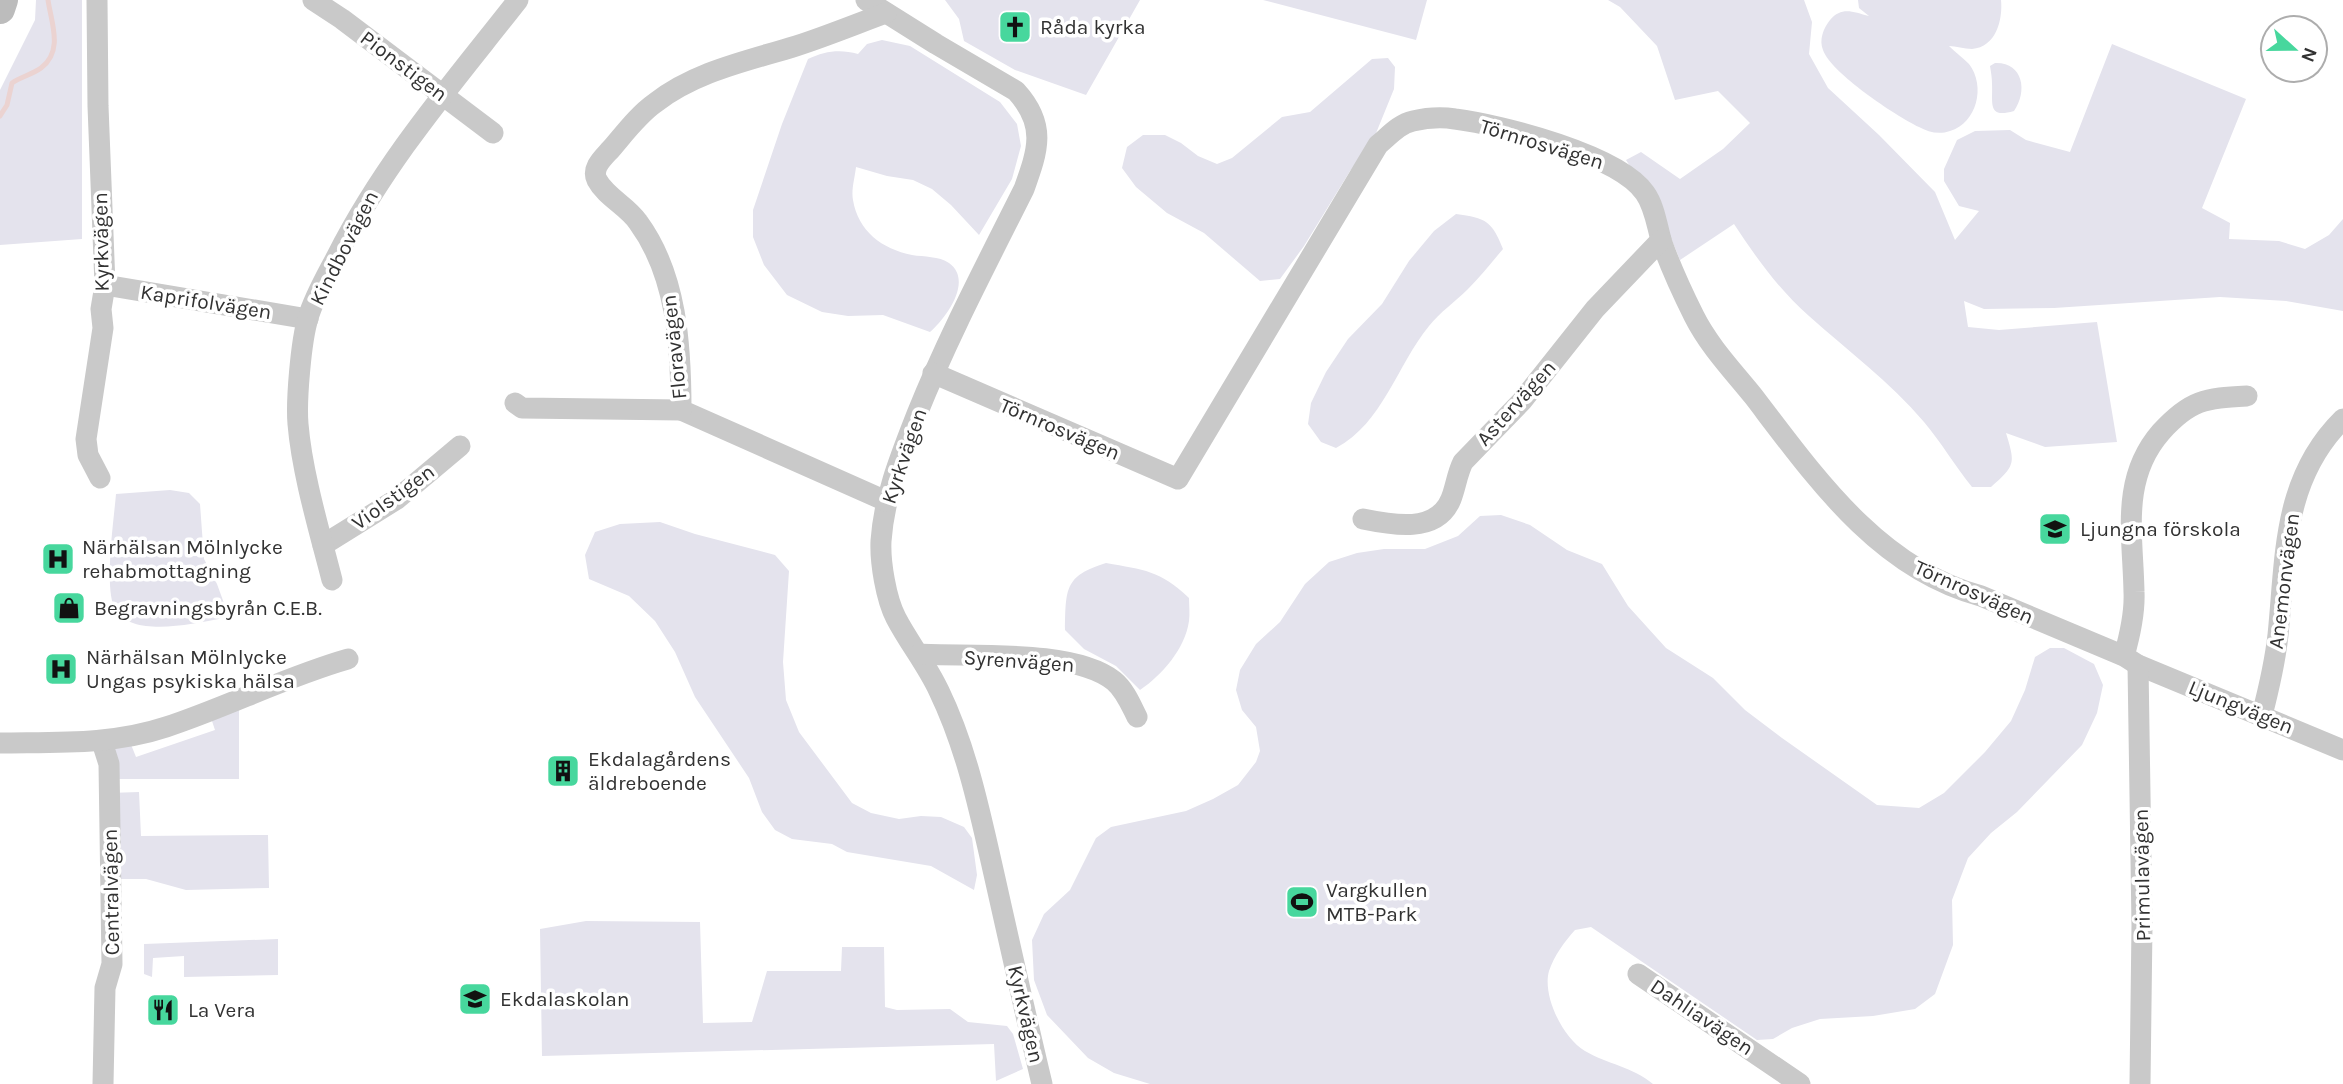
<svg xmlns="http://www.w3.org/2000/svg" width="2343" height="1084" font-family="Karla,sans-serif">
<rect width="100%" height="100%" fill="#fff"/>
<g fill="#e4e3ed">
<path d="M36,0H82V239L0,245V90L35,20Z"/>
<path d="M945,0H1140L1086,95L1015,70L964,41L959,19Z"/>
<path d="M1263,0H1427L1416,40Z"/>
<path d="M1608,0H1804L1812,22L1809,54L1828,88L1879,135L1935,192L1955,240L1979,211L1959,206L1944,181V169L1957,140L1975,131L2010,130L2026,140L2070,152L2112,44L2246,99L2202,208L2230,223L2229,239L2279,241L2305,249L2329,235L2343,219V311L2286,301L2220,297L2054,308L1984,309L1964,301L1968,327L1999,330L2097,322L2117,442L2045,447L2006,433C2015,463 2016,465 1991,487H1972C1955,466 1941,442 1924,422C1890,382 1847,350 1809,316C1779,290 1755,256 1734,224L1680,260L1662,216L1626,160L1641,152L1680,179L1723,149L1750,123L1718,91L1675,100L1657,46L1620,7Z"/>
<path d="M1858,0H2001C2003,20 1996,47 1972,49C1964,49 1956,46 1949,46C1955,52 1963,58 1969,64C1986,86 1977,123 1950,131C1939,135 1928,132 1919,127C1896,116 1831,73 1823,50C1819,40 1823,29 1830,20C1842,6 1853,12 1869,16L1859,8Z"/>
<path d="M882,40L910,46L1000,102L1017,124L1021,146L1012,179L979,235L951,205L932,189L913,180L887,176L856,167C855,177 851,190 853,200C858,231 882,249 912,255C924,257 939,256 949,263C974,281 945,319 930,332L883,315L848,316L822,312L787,295L764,265L753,237V210L782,124L808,59C825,51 840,49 858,54L867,44Z"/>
<path d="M1388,58L1395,67L1394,89L1372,143L1350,171L1304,246L1280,279L1260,281L1204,233L1167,213L1136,187L1122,168L1127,147L1143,135H1165L1181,143L1198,156L1217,164L1232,158L1282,117L1310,112L1372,59Z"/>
<path d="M1995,63C2023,62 2028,91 2014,111C1987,119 1993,103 1992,84C1992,78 1991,72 1990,66Z"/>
<path d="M1456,214C1486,218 1492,221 1503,249C1491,263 1480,277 1468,289C1455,302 1440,312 1429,326C1397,365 1383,423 1336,448L1321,442L1308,424L1311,403L1326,372L1348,339L1382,304L1409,261L1434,231Z"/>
<path d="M170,490L189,493L200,504L204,559L217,584L225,606L219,619C193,624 133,637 116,611C103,592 114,519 116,494Z"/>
<path d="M1501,515L1530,525L1567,550L1602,564L1628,606L1666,648L1713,678L1745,710L1782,738L1877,805L1919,808L1944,793L1985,752L2011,721L2025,690L2035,657L2050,648H2064L2094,664L2103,685L2097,713L2082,745L2017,812L1991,833L1968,858L1952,900L1953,945L1935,994L1915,1009L1873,1016L1820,1019L1792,1028L1773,1039L1757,1040L1591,927L1575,930C1565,941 1554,956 1549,971C1542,996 1563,1038 1585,1051C1607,1064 1633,1067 1653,1084H1150L1114,1073L1088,1058L1047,1015L1034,980L1032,940L1044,914L1070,890L1096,838L1111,827L1186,811L1213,799L1238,785L1256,762L1260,751L1256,727L1242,710L1236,690L1240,670L1256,644L1280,622L1305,584L1329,562L1357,553L1384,549H1425L1458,536L1480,516Z"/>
<path d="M660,522L695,534L775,555L789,571L783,662L786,700L799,732L852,803L871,813L899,819L921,816L941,817L964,827L972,838L977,875L974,890L931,866L847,852L832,844L792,839L775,830L762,812L749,778L695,697L675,652L655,621L629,596L589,579L585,555L595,532L620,524Z"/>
<path d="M1106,563C1144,570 1160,570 1189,598C1189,605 1190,614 1189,621C1185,649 1162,675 1140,690L1116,666L1084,649L1065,630C1066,589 1064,576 1106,563Z"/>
<path d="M239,704V779H113L112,750L130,742L136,757L215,730L210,715Z"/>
<path d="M139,792L141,836L268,835L269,888L186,890L146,879H112L109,793Z"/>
<path d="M586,921L700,922L703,1023L752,1022L767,971H841L842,947H884L885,1007L897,1010L950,1009L968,1022L1007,1026L1013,1034L1023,1069L996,1081L994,1044L542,1056L540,929Z"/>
<path d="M278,939V975L184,977V956L153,958L152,977L144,974V944Z"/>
</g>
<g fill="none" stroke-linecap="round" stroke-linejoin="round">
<path stroke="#ebd3d1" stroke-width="5" d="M0,116L7,105L12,83C21,77 33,74 41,68C64,51 51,22 48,0"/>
<g stroke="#c9c9c9" stroke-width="21">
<path d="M97,0L98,106L105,285L101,309L103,328L86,439L88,455L100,478"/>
<path d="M313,0L342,19L493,133"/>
<path d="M866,0L936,44L1016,91C1047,125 1038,150 1024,189C987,263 948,337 917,414C901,455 884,496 881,541C880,562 886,599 896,618C909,643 927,665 939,691C968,751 981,817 996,883C1011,950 1026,1017 1042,1084"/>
<path d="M886,13C856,24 827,36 796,46C748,61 696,71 655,103C638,115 624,134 611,149C603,158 591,168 597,180C606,197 627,206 638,222C677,275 681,346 681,410L886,501"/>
<path d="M105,285L308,319"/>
<path d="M933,373L1178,479L1378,145C1389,136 1399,124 1413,121C1426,118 1442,117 1455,119C1502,125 1619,155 1645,193C1655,207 1657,227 1662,243C1671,268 1682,292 1694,316C1709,346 1733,371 1754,397C1815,477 1879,569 1981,596L2124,656L2138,665L2343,750"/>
<path d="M515,403L522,408L681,410"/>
<path d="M1363,519C1392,525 1437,534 1451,499C1456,486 1457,474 1463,462L1522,401L1595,309L1661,240"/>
<path d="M323,545L397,499L460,446"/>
<path d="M332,580C320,533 302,473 298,424C296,401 301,341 308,318C314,297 327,275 337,256C385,161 453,83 518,0"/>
<path d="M919,654C971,657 1074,649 1114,681C1125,690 1131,705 1137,717"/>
<path d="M2124,656C2130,635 2135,614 2134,592C2133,535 2120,479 2161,432C2190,400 2205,398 2247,396"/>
<path d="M2138,665L2142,925L2140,1084"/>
<path d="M2262,715C2269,688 2275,662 2278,635C2286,556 2282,479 2343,419"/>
<path d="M102,742L109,764L112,964L105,988L103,1084"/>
<path d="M0,743C56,742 112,745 166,727C227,707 285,677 348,659"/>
<path d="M1638,974L1800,1084"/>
</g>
<path stroke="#bcbcbc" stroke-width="30" d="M0,9L3,0"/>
</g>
<defs>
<symbol id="church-square" viewBox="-11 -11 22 22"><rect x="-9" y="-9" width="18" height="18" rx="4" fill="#47d79d" stroke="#fff"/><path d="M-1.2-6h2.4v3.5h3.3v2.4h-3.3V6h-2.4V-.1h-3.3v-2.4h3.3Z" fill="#111"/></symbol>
<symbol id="school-square" viewBox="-11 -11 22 22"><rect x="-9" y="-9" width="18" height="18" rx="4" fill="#47d79d" stroke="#fff"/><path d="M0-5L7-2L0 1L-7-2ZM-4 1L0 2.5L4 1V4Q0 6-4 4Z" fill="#111"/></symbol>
<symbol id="hospital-square" viewBox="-11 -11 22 22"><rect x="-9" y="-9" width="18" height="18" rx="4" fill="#47d79d" stroke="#fff"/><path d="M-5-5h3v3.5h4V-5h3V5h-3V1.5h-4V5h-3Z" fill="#111"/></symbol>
<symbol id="shop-square" viewBox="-11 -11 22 22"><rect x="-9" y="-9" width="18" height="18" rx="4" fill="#47d79d" stroke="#fff"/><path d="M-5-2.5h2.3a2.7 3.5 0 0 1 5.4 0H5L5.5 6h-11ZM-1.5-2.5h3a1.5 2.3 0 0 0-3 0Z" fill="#111"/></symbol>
<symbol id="building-square" viewBox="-11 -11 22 22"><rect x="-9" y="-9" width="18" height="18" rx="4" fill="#47d79d" stroke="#fff"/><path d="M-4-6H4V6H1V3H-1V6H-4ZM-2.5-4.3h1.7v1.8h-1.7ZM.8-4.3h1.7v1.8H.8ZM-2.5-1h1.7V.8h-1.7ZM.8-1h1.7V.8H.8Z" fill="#111"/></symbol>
<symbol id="stadium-square" viewBox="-11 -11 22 22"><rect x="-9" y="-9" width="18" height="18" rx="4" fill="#47d79d" stroke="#fff"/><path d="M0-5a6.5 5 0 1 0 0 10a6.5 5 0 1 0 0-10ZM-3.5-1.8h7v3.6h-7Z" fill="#111"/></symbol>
<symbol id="restaurant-square" viewBox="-11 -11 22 22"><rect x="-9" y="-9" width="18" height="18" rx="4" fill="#47d79d" stroke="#fff"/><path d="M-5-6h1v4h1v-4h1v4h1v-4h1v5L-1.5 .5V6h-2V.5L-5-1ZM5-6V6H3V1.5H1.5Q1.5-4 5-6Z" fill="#111"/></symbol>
</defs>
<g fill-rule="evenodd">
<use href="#church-square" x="996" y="8" width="38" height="38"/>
<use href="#school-square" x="2036" y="510" width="38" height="38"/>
<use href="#hospital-square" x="39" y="540" width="38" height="38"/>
<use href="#shop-square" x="50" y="589" width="38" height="38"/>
<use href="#hospital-square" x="42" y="650" width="38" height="38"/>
<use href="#building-square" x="544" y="752" width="38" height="38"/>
<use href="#stadium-square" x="1283" y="883" width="38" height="38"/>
<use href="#school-square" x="456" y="980" width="38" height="38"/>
<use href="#restaurant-square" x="144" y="991" width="38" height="38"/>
</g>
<g text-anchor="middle" stroke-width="7" stroke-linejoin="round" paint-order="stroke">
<g font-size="21" fill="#323232" stroke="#fff" text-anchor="start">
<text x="1040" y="34">Råda kyrka</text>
<text x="2080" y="536">Ljungna förskola</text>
<text x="82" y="554">Närhälsan Mölnlycke<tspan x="82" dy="24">rehabmottagning</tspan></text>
<text x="94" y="615">Begravningsbyrån C.E.B.</text>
<text x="86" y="664">Närhälsan Mölnlycke<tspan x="86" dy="24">Ungas psykiska hälsa</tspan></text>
<text x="588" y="766">Ekdalagårdens<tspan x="588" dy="24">äldreboende</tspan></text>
<text x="1326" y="897">Vargkullen<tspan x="1326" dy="24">MTB-Park</tspan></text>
<text x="500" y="1006">Ekdalaskolan</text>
<text x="188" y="1017">La Vera</text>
</g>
<g font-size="21" fill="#323232" stroke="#fff">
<text transform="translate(404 66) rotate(37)" y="7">Pionstigen</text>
<text transform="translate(1542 144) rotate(17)" y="7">Törnrosvägen</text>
<text transform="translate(101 242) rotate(-91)" y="7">Kyrkvägen</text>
<text transform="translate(344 248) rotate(-63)" y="7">Kindbovägen</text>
<text transform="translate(206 302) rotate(9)" y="7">Kaprifolvägen</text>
<text transform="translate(674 347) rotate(-96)" y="7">Floravägen</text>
<text transform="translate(1516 403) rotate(-48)" y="7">Astervägen</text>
<text transform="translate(1060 429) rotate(23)" y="7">Törnrosvägen</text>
<text transform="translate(904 456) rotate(-71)" y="7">Kyrkvägen</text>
<text transform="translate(393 497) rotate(-36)" y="7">Violstigen</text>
<text transform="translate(2284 581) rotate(-83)" y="7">Anemonvägen</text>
<text transform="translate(1974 592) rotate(24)" y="7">Törnrosvägen</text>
<text transform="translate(1019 661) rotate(4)" y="7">Syrenvägen</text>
<text transform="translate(2241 707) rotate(22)" y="7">Ljungvägen</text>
<text transform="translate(2142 875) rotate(-91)" y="7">Primulavägen</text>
<text transform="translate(111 892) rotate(-91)" y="7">Centralvägen</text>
<text transform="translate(1026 1014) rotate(77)" y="7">Kyrkvägen</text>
<text transform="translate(1702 1017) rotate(34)" y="7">Dahliavägen</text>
</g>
</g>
<g transform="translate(2294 49) rotate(111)"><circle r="33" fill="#ffffff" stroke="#adadad" stroke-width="2"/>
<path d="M0-5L12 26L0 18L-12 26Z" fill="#47d79d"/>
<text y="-10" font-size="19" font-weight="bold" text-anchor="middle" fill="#323232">N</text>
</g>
</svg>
